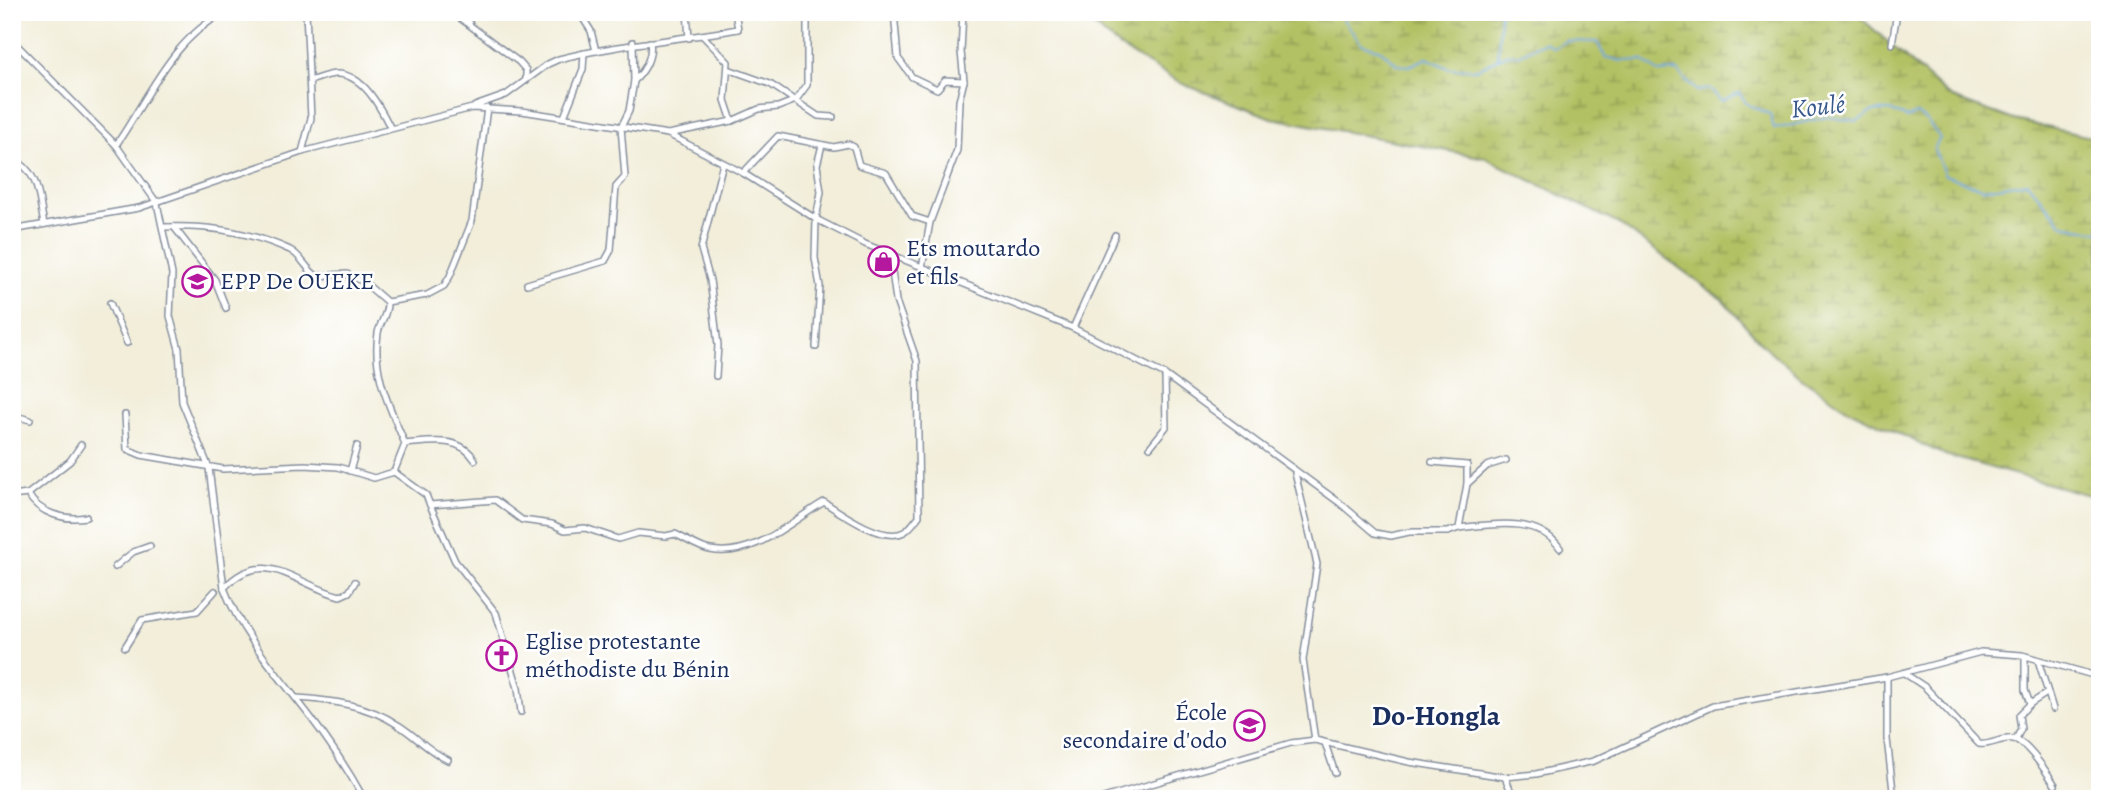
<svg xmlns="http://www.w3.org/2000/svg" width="2112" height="811" font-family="Alegreya,serif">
<defs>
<pattern id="wetland-marsh" width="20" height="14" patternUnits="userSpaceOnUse" patternTransform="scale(1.75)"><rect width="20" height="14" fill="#b2c163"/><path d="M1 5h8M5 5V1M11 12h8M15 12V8" fill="none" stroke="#909d55"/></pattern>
</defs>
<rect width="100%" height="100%" fill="#fff"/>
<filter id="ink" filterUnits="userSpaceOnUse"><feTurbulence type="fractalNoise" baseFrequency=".0143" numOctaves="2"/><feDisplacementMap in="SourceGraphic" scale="14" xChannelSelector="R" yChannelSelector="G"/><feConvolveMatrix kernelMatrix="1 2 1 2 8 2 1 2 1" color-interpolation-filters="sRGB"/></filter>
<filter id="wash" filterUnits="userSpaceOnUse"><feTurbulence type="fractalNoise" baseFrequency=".00686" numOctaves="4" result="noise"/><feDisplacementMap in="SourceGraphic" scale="28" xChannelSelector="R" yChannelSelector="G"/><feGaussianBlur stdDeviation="1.57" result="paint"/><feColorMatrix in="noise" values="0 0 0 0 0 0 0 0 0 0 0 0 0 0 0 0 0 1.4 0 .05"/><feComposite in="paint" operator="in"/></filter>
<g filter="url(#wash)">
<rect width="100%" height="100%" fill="#f2eeda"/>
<path fill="url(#wetland-marsh)" stroke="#667860" stroke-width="2" d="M1077,12H1854L1950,97L2014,120L2100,139V498L1945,455L1851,411L1803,379L1764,346L1723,300L1621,225L1486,158L1272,118L1183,84L1121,48Z"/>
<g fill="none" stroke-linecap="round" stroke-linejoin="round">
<g stroke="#6fa7de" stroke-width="2">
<path d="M1337,12L1362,44L1381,50L1398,65L1409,66L1427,58L1448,68L1477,69L1507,54L1518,55L1545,42L1554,48L1565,41L1597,42L1605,57L1622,61L1642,60L1658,72L1677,71L1697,91L1710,89L1721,101L1739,93L1747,104L1770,114L1774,129L1827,117L1857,121L1872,112L1890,110L1907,118L1917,114L1928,122L1940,138L1934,149L1945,175L1984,189L2027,182L2063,225L2100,232"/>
<path d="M1498,57L1500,12"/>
</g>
</g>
</g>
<g filter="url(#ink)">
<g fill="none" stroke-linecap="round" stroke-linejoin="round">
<defs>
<g id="street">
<path d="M205,12L218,16"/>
<path d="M452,12L519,62L526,70V80"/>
<path d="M579,12L591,31L596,51"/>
<path d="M687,12L689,38"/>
<path d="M840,12H851"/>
<path d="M894,12L898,58L912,77L937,89L945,80L964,81"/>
<path d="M469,24L470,12"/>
<path d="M702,35L728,62L725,100L732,121"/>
<path d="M12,40L116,145L157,203L172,274L170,316L179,349L182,402L209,468L224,588C239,628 267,662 294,696C319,727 345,764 364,799"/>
<path d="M1892,44L1897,12"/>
<path d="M728,69L770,84L818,116L833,117"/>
<path d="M310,81C319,78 328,74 337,74C363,74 380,107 390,127"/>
<path d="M634,81C644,72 653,57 650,42"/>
<path d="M475,106L506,95L548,64L559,59C618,44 678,40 738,29L735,12"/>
<path d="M564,117L583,69L584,53"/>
<path d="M668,134L732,121L759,109L778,107L796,100L807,85V16L812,12"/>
<path d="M116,145C149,97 171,40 225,12"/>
<path d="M302,152L311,118L306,12"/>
<path d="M12,158C40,172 38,196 44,224"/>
<path d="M743,173L778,136L834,147L848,144L854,147L859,165L886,173L912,216L930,222"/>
<path d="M163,227C206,225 251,232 290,250C302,256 306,270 317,276L347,274L364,282L387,302"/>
<path d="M174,227L215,280L226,308"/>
<path d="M12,230L139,208L302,152L472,108L522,111L668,134L743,173L816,219L865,244L1073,328L1165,375L1340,503L1375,533L1391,536L1409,532H1448L1459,528L1467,484V465L1432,462"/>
<path d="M922,268L930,222L957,150L959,101L964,81L961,52L963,12"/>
<path d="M527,284L605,261L611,250L616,187L625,177L621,127L629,111L634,81L633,42"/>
<path d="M110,303L127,343"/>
<path d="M1073,328L1115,235"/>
<path d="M816,347L820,286L815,258L816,219L821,192L817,165L822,145"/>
<path d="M716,376L718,345L710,280L701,249L723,163"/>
<path d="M12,415L30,420"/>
<path d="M125,415L127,449L141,455L223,469L304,465L338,467L374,478L394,472L405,444C390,407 372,375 378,333C380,322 388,314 387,302L427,295L444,286L450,276L472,221L487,108"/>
<path d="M405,444C430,442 460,435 475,460"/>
<path d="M1150,447L1166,427L1165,375"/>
<path d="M350,471L357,446"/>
<path d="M394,472L426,495L430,505L495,500L522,520L552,524L565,530L585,528L618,539L638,533L666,536L675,534C686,539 699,548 710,550C754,558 788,523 824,502C842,514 883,543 904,532C910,529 915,521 919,516L917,361L896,301L890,256"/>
<path d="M1295,473L1317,564L1303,660L1315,740"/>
<path d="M1467,484L1487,466L1506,460"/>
<path d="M28,494L70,461L81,445"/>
<path d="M12,496L28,494C38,513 65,521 86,517"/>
<path d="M430,505L455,561L496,613L518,688L521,712"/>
<path d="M1459,528C1494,524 1538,516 1560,548"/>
<path d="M115,567L133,552L150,546"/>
<path d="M224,588C264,545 296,585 340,596L349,592L355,582"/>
<path d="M125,647L142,620L197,611L215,591"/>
<path d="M2025,656V690L2030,704L2047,693"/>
<path d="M2038,660L2053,709"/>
<path d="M1904,673L1925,687L1979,744C1990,746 2002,737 2013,739C2026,741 2048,774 2055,785"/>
<path d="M1887,677V739L1894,799"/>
<path d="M296,698C330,700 369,705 398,725C416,736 428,751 448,760"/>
<path d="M2016,739L2021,729L2019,715L2030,704"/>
<path d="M1325,743L1335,773"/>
<path d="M1505,777L1514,799"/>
<path d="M344,799L361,793"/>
<path d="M1100,799L1291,743L1315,740L1409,762L1505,777L1536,774L1594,761L1713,706L1887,677L1981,652L2022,655L2100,677"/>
</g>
</defs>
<use href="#street" stroke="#868e9c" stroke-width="8"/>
<use href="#street" stroke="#fff" stroke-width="5"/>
</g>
</g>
<defs>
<symbol id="shop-ring" viewBox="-11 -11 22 22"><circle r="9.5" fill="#fff" stroke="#b5179e" stroke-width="1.5"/><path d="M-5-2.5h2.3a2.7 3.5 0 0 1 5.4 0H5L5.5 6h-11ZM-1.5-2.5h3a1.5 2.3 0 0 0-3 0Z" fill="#b5179e"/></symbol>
<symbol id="school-ring" viewBox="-11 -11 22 22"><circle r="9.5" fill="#fff" stroke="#b5179e" stroke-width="1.5"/><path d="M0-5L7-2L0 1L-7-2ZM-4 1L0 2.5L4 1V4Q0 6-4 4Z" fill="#b5179e"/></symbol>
<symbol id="church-ring" viewBox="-11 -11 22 22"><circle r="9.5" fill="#fff" stroke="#b5179e" stroke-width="1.5"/><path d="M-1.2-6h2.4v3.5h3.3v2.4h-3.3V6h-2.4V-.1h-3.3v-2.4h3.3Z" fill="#b5179e"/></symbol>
</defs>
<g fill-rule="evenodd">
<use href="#shop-ring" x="866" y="244" width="35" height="35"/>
<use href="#school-ring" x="180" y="264" width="35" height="35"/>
<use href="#church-ring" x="484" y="638" width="35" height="35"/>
<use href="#school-ring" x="1232" y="708" width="35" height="35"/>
</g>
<g text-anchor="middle" stroke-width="5" stroke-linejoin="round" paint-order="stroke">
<g font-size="24" fill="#1b2f5e" stroke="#fff" text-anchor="start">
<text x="906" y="256">Ets moutardo<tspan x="906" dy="28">et fils</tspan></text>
<text x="220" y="289">EPP De OUEKE</text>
<text x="525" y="649">Eglise protestante<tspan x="525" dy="28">méthodiste du Bénin</tspan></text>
<text x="1227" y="720" text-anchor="end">École<tspan x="1227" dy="28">secondaire d'odo</tspan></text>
</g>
<g font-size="26" font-style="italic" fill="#38598b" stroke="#fff">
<text transform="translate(1818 106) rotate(-6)" y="9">Koulé</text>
</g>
<g font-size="28" font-weight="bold" fill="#1b2f5e" stroke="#fff">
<text x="1436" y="725">Do-Hongla</text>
</g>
</g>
<rect width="2112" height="811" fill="none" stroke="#fff" stroke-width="42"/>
</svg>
